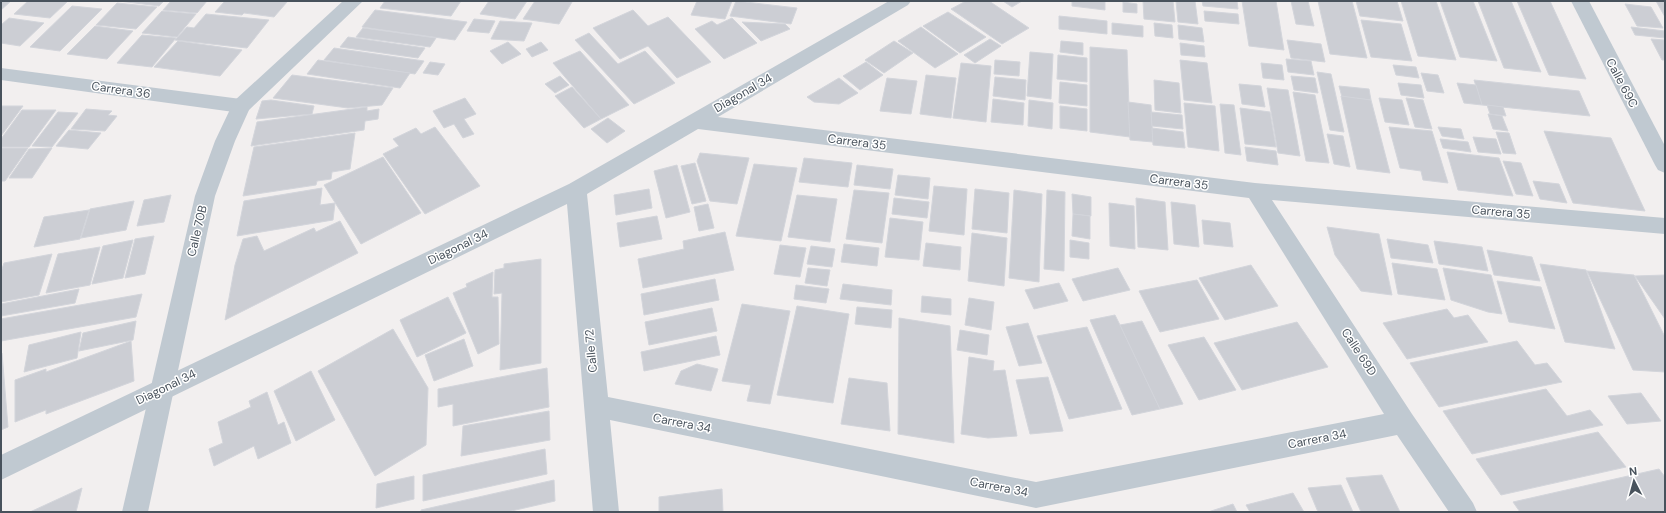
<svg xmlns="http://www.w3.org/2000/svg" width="1666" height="513" font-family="'DM Sans',sans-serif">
<rect width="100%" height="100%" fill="#f2efef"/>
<g fill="#ccced4" stroke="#d3d5db">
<path d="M1,1H11L1,10Z"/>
<path d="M28,1H68L50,18L14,14Z"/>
<path d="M119,1H164L159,6Z"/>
<path d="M171,1H207L197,13L163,10Z"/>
<path d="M225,1H282L287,2L274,17L244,13L242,15L215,12Z"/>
<path d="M385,1H461L451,16L380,8Z"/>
<path d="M489,1H527L515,19L480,14Z"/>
<path d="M535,1H564L572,2L559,24L523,19Z"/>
<path d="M697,1H732L725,19L691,15Z"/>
<path d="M736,1H737L797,8L791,24L730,16Z"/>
<path d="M966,1H989L1029,28L1002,44L951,9Z"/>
<path d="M1003,1H1022L1012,7Z"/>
<path d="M1072,1H1105V10L1072,6Z"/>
<path d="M1143,1H1173L1175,22L1144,19Z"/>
<path d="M1176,1H1195L1198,24L1178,22Z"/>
<path d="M1202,1H1237L1238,9L1203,6Z"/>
<path d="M1242,1H1276L1284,50L1249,46Z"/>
<path d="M1291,1H1308L1314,26L1296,24Z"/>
<path d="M1318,1H1352L1367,58L1330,54Z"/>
<path d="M1356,1H1397L1403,21L1360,16Z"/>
<path d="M1401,1H1436L1456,60L1418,56Z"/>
<path d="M1440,1H1473L1497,61L1460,57Z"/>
<path d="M1478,1H1511L1541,72L1504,68Z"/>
<path d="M1517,1H1550L1586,79L1549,75Z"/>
<path d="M1656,1H1665V17Z"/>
<path d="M1123,2L1137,4V13L1123,12Z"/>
<path d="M117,3L157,7L136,29L96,25Z"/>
<path d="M1625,4L1651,7L1663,28L1637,26Z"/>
<path d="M72,6L102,9L60,51L30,47Z"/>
<path d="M375,10L467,22L455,40L362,27Z"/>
<path d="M633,10L648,26L668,17L711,62L677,78L648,46L620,59L593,28Z"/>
<path d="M162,11L196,14L177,37L142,33Z"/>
<path d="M1204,11L1238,14L1239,24L1205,21Z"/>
<path d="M948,12L986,37L960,53L923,26Z"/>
<path d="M206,14L269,20L247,48L175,40L187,27L194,28Z"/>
<path d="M1059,16L1107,21V34L1059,29Z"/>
<path d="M9,18L44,23L20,46L1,43V25Z"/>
<path d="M732,18L757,43L724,59L695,29L712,21L717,25Z"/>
<path d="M474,19L495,21L489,33L467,31Z"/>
<path d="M1361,20L1401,24L1412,61L1371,57Z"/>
<path d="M500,21L532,23L524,41L491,39Z"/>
<path d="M742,22L785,24L790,29L761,41Z"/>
<path d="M1112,23L1143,26V37L1112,34Z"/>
<path d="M1154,23L1172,25L1173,38L1155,36Z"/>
<path d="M1178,25L1202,28L1204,42L1179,39Z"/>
<path d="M95,26L133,31L107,59L67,54Z"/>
<path d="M921,27L958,54L935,68L898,41Z"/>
<path d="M1631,27L1665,31V38L1635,35Z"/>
<path d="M363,28L436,38L430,47L356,37Z"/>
<path d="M589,33L618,64L645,51L675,83L634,104L575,40Z"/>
<path d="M142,35L176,38L152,67L117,63Z"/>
<path d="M348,37L425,48L418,58L340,47Z"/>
<path d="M990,39L1001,46L975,63L964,55Z"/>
<path d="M1651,39L1665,40V60H1662Z"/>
<path d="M1287,40L1321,44L1325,62L1291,58Z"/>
<path d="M178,41L242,50L220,76L154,67Z"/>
<path d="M894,41L913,53L884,73L865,60Z"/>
<path d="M1061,41L1083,43V55L1060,52Z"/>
<path d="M508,42L521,54L502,64L490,51Z"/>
<path d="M541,42L548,50L532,57L526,49Z"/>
<path d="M1180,43L1204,46L1205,57L1181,55Z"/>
<path d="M1090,47L1127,50L1130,137L1090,132Z"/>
<path d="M334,48L424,61L415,74L324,60Z"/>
<path d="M580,51L629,105L601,119L553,63Z"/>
<path d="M1030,52L1053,54L1051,99L1027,96Z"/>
<path d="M1058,55L1087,58V82L1057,79Z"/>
<path d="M1286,59L1311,61L1314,75L1288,72Z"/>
<path d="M318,60L410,73L400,88L307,74Z"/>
<path d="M995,60L1020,62L1019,76L994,74Z"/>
<path d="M1180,60L1207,63L1212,103L1184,100Z"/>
<path d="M430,62L445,64L438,75L423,73Z"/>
<path d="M866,62L883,75L860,90L843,76Z"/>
<path d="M961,63L991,66L986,122L953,118Z"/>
<path d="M1261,63L1282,65L1284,80L1263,78Z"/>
<path d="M1393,65L1416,67L1419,78L1396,75Z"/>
<path d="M1317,72L1331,74L1344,132L1330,130Z"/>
<path d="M1421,73L1438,75L1444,93L1427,91Z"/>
<path d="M292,75L393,88L382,105L348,108L273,98Z"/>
<path d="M926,75L956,78L951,118L920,114Z"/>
<path d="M560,76L569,85L555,93L545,84Z"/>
<path d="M1291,76L1315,78L1318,93L1294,90Z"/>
<path d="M995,77L1026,80L1025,100L993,96Z"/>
<path d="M839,78L858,93L839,104L814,102L807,97Z"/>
<path d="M887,78L917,81L911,114L880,111Z"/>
<path d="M1154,80L1179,83L1181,113L1155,110Z"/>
<path d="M1474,80L1579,91L1590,116L1482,105Z"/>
<path d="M1060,82L1087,85V106L1059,103Z"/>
<path d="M1398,83L1421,85L1424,98L1401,95Z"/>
<path d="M1457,83L1476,85L1482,105L1464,103Z"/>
<path d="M1239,84L1261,86L1265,107L1242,104Z"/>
<path d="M1339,86L1369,89L1371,100L1342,97Z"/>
<path d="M572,87L601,119L584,128L555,96Z"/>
<path d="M1267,88L1288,90L1300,156L1278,153Z"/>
<path d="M1293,92L1315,95L1329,163L1306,161Z"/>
<path d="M1341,96L1371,100L1390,173L1357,169Z"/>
<path d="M465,98L476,114L464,119L474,134L463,138L454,124L444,128L433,111Z"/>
<path d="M1379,98L1402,100L1409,125L1385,122Z"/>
<path d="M1406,98L1423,100L1432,129L1415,127Z"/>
<path d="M993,99L1024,103L1023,125L991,122Z"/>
<path d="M271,100L314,106L312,114L256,119L262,101Z"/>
<path d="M1029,100L1053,103L1052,129L1028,126Z"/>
<path d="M1128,102L1151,105L1153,142L1130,140Z"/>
<path d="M1184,103L1215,106L1219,151L1188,147Z"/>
<path d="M1220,104L1234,105L1241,155L1225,153Z"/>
<path d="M1487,105L1503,107L1506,116L1490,114Z"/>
<path d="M1,106H23L1,136Z"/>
<path d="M1060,106L1087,109V131L1060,128Z"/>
<path d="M367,107V111L379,109L378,119L365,121L364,130L251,146L257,122Z"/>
<path d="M1240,108L1270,112L1276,147L1245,144Z"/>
<path d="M86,109L112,111L108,115L117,116L105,131L71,129Z"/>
<path d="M22,110H56L29,147H1V139Z"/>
<path d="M58,112L78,113L52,147L32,146Z"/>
<path d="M1151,112L1182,115L1183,129L1152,126Z"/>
<path d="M1488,114L1502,116L1508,131L1493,129Z"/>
<path d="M608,118L625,131L607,143L591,129Z"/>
<path d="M435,127L480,186L425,214L383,154L399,146L393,139L416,128L421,134Z"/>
<path d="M1389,127L1432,131L1448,183L1423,180L1421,171L1400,168Z"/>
<path d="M1438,127L1461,129L1464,139L1442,136Z"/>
<path d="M1152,128L1183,132L1185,148L1153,145Z"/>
<path d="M69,130L101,133L88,149L56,146Z"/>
<path d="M1544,131L1611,138L1645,211L1573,203Z"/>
<path d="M1496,132L1509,133L1516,154L1503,153Z"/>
<path d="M355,133L350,169L332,172L331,179L317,181L316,185L243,196L254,147Z"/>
<path d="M1327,134L1343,136L1350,167L1334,164Z"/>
<path d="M1473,137L1496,139L1501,154L1478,152Z"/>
<path d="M1440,139L1468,142L1471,152L1443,148Z"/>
<path d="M1245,147L1276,151L1278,165L1247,161Z"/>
<path d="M1,148H28L5,181H1Z"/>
<path d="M52,148L32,178H9L29,149Z"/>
<path d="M1447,152L1499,158L1513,196L1458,190Z"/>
<path d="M700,153L749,158L737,204L710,201L697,161Z"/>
<path d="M383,157L421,213L361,244L324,185Z"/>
<path d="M804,158L852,163L848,187L799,182Z"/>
<path d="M1503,161L1521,163L1533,196L1516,194Z"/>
<path d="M695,163L706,201L692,204L681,166Z"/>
<path d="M754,164L797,168L781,241L736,236Z"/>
<path d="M677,165L690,212L666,218L654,171Z"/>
<path d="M857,165L893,169L890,189L854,185Z"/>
<path d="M898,175L930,178L928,199L895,195Z"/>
<path d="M1533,181L1559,184L1567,203L1540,199Z"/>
<path d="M934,186L967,189L964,235L929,231Z"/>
<path d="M322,188L320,205L335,203L333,220L237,236L244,201Z"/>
<path d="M649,189L652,208L616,215L614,195Z"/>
<path d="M975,189L1009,193L1007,233L972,229Z"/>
<path d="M854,190L889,193L882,243L846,239Z"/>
<path d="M1014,190L1042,194L1039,282L1009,278Z"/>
<path d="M1047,190L1065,192L1064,271L1044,269Z"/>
<path d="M1072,194L1091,197V216L1073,214Z"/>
<path d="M171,195L164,222L137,226L144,200Z"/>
<path d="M797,195L837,199L830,242L788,237Z"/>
<path d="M894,198L929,202L927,218L892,214Z"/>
<path d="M1136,198L1165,202L1168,250L1138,247Z"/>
<path d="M134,201L126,230L81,238L90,209Z"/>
<path d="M1171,202L1195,205L1199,247L1174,244Z"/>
<path d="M1109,203L1134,206L1135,249L1110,246Z"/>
<path d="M708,204L714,228L699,231L694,207Z"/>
<path d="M89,210L80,239L34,247L44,217Z"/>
<path d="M1073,214L1090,216V239L1072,236Z"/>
<path d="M657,216L662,239L620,247L617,223Z"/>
<path d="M890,218L923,222L919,260L885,257Z"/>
<path d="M1202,220L1230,223L1233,247L1204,244Z"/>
<path d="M340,221L358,253L225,320L235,265L243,239L257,236L264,251L314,228L316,232Z"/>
<path d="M1327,227L1379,234L1392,295L1361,291L1335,255Z"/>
<path d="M725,232L734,270L643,288L638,259L684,249L683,241Z"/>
<path d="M972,233L1007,238L1004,286L968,281Z"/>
<path d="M154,236L145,274L125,278L135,239Z"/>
<path d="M1387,239L1428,245L1433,263L1391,258Z"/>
<path d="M133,240L123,278L92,284L103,246Z"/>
<path d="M1070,240L1089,243V259L1070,257Z"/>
<path d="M1434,241L1482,247L1488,271L1439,264Z"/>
<path d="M926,243L961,247L960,270L923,266Z"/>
<path d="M844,244L879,248L877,266L841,262Z"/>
<path d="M780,245L806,248L800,277L774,274Z"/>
<path d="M811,246L835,249L832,267L807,264Z"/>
<path d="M100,247L90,285L46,293L58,254Z"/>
<path d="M1487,250L1532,257L1540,281L1494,275Z"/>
<path d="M52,254L39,295L1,302V272L4,263Z"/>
<path d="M541,259V363L500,370L502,293L494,294L495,270L504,268V264Z"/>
<path d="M1392,263L1437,269L1445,300L1398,294Z"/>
<path d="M1540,264L1586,270L1615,349L1565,342Z"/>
<path d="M1251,265L1278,306L1225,320L1199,278Z"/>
<path d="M808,268L830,270L827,286L805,283Z"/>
<path d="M1118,268L1130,290L1083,301L1072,279Z"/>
<path d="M1443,268L1491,275L1502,314L1488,312L1451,300Z"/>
<path d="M1587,271L1634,275L1665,337V372L1633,370Z"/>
<path d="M493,272L492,297H498L499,344L478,354L453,293L467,287L466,284Z"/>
<path d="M1665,275V319L1635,276Z"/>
<path d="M715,279L719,300L644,315L641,294Z"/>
<path d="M1197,280L1219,319L1160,332L1139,291Z"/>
<path d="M1497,281L1541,287L1555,329L1509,322Z"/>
<path d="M1059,283L1068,301L1034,309L1025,290Z"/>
<path d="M843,284L892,290L891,305L840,299Z"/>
<path d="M796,285L829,289L826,303L794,299Z"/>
<path d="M79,289L75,303L1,316V304Z"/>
<path d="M142,294L136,317L1,341V319Z"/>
<path d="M922,296L951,299V315L921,312Z"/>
<path d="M448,297L466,333L417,357L400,320Z"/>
<path d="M969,298L994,302L991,330L965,325Z"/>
<path d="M742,304L790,311L770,404L747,401L751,385L722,381Z"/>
<path d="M797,306L849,314L833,403L777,395Z"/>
<path d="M857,307L892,310L891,328L855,324Z"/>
<path d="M712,308L717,331L649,345L645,322Z"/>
<path d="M1447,309L1454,318L1468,315L1488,342L1407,359L1383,323Z"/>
<path d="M1115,315L1120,325L1160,409L1132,415L1090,320Z"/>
<path d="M899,318L950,326L954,443L898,434Z"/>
<path d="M136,321L133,340L79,351L83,333Z"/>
<path d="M1142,321L1183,404L1160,409L1120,325Z"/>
<path d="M1297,322L1328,367L1242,390L1214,343Z"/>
<path d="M1028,323L1042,363L1019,366L1006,327Z"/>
<path d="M1087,327L1122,409L1069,419L1037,336Z"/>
<path d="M393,329L428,388L426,445L375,476L318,371Z"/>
<path d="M960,330L989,335L987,355L957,350Z"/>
<path d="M81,332L77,358L24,372L29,345Z"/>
<path d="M716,336L720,355L644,371L641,352Z"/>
<path d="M1204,337L1236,390L1199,400L1168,345Z"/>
<path d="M464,339L473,366L434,381L425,355Z"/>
<path d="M131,341L134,381L46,414V410L15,422V380L46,369V372Z"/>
<path d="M1517,341L1535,365L1547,363L1562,382L1439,407L1410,363Z"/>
<path d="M1,353H2L8,427L1,430Z"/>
<path d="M969,357L994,361L993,371L1005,370L1017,436L988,438L961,434Z"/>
<path d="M697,364L718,369L711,391L675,384L681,371Z"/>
<path d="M547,368L549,407L453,426V404L438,407V389Z"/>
<path d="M311,371L335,420L296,441L274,391Z"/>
<path d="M1048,377L1063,431L1030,434L1016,380Z"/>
<path d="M849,378L887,383L890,431L841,424Z"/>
<path d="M1546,389L1567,416L1590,410L1603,425L1472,454L1443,411Z"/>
<path d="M267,392L278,425L284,422L291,443L258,459L254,446L214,466L209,449L223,443L218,422L251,407L249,401Z"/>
<path d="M1641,393L1661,421L1627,424L1608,396Z"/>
<path d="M549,411L550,440L461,456L463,426Z"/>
<path d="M1598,432L1626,467L1501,495L1476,459Z"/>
<path d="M545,449L547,474L423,501V475Z"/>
<path d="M1659,469L1665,477V512H1520L1513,502Z"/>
<path d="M1382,475L1400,512H1361L1346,478Z"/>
<path d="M414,476V499L376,508L377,484Z"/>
<path d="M554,480L555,501L507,512H421V510Z"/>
<path d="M1341,485L1353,512H1318L1308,488Z"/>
<path d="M82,488L76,512H30Z"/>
<path d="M722,489L723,512H659V497Z"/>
<path d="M1293,493L1304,512H1250L1246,505Z"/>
<path d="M1233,504L1237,512H1208Z"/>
</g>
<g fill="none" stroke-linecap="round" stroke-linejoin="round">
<g fill="#c0c9d1" fill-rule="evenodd">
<path d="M889,1H911L908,5L718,117L1255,183L1665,218V234L1272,200L1412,414L1473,503L1477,512H1449L1397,435L1036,508L610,420L619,512H593L567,204L1,480V455L569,184ZM698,129L1249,198L1384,414L1036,482L608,397L587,194Z"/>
<path d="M1571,1H1589L1665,146V173L1658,170L1655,165Z"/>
<path d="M1,68L241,99L248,101L251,106L248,111L241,113L1,80Z"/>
</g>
<path fill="#c0c9d1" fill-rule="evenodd" d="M343,1H363L249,110L235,141L215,196L148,512H122L195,196L215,141L234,101Z"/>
</g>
<g text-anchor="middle" stroke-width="3" stroke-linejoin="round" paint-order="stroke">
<g font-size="12" fill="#48525c" stroke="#fff">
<text transform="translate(1622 83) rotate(62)" y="4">Calle 69C</text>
<text transform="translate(121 90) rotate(8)" y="4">Carrera 36</text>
<text transform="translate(743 93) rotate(-30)" y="4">Diagonal 34</text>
<text transform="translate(857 142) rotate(7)" y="4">Carrera 35</text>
<text transform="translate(1179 182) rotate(7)" y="4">Carrera 35</text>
<text transform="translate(1501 212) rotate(5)" y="4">Carrera 35</text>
<text transform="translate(197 231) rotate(-77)" y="4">Calle 70B</text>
<text transform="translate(458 247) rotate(-26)" y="4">Diagonal 34</text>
<text transform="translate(591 351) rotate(-95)" y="4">Calle 72</text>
<text transform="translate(1359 352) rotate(57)" y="4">Calle 69D</text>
<text transform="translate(166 387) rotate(-26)" y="4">Diagonal 34</text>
<text transform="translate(682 423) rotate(11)" y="4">Carrera 34</text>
<text transform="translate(1317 439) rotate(-11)" y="4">Carrera 34</text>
<text transform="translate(999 487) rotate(11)" y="4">Carrera 34</text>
</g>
</g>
<rect width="1666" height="513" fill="none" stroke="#48525c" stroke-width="4"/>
<g transform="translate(1634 481) rotate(354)" stroke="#ffffff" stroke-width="3" paint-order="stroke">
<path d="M0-3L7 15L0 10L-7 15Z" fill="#48525c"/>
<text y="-6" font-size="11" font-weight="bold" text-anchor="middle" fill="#48525c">N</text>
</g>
</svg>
